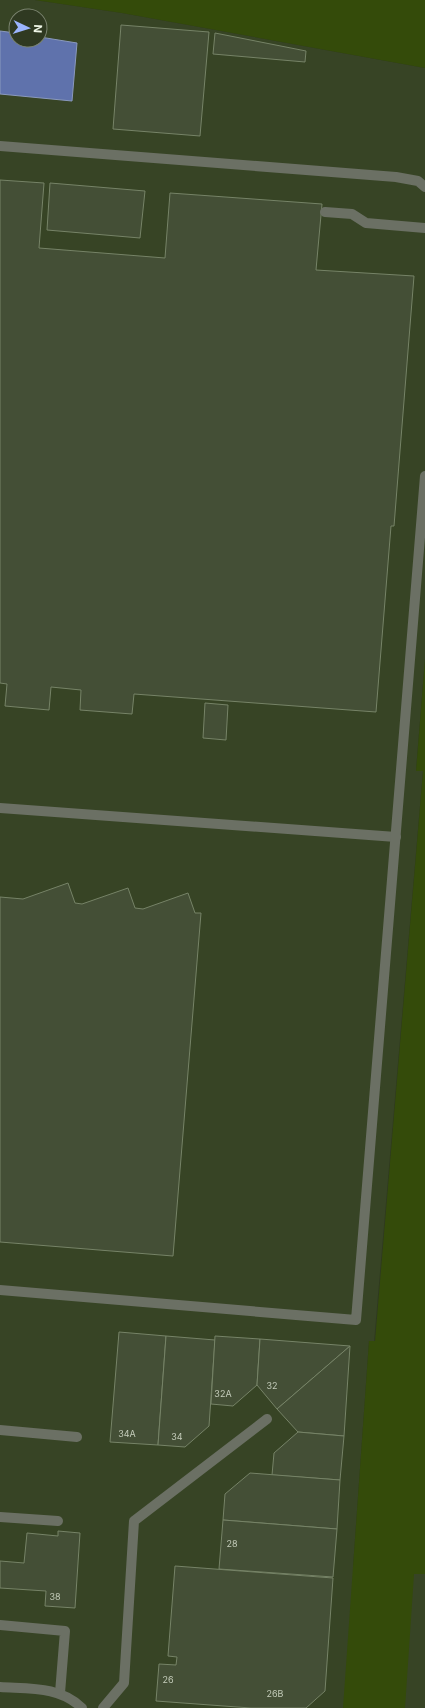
<svg xmlns="http://www.w3.org/2000/svg" width="425" height="1708" font-family="Inter,sans-serif">
<rect width="100%" height="100%" fill="#2f3921"/>
<path fill="#374425" fill-rule="evenodd" d="M0,0H35L122,13L425,68V659L416,770L423,771L374,1342L369,1341L353,1568L425,1574V1708H0ZM16,16H40V40H16Z"/>
<g fill="#344b0a">
<path d="M35,0H425V68L122,13Z"/>
<path d="M425,659V1574H414L405,1708H343L369,1341H375L423,771H416Z"/>
</g>
<path fill="#5f72ac" stroke="#8a99bd" d="M0,31L16,33V40H40V37L77,43L72,101L0,94Z"/>
<g fill="#444f36" stroke="#768367">
<path d="M121,25L209,32L200,136L113,129Z"/>
<path d="M215,33L306,51L305,62L213,54Z"/>
<path d="M0,180L44,183L39,248L165,258L170,193L322,204L316,270L414,276L394,526H391L376,712L134,694L132,714L80,710L81,690L51,687L49,710L5,706L7,684L0,683Z"/>
<path d="M50,183L145,191L140,238L47,230Z"/>
<path d="M205,703L228,705L226,740L203,738Z"/>
<path d="M68,883L75,903L82,904L128,888L135,908L143,909L188,893L195,913H201L173,1256L0,1242V897L23,899Z"/>
<path d="M119,1332L166,1336L158,1445L110,1442Z"/>
<path d="M166,1336L215,1340L209,1426L185,1447L158,1445Z"/>
<path d="M215,1336L260,1339L257,1385L233,1406L211,1404Z"/>
<path d="M260,1339L350,1346L277,1409L257,1385Z"/>
<path d="M350,1346L344,1436L298,1432L277,1409Z"/>
<path d="M298,1432L344,1436L340,1480L272,1475L274,1453Z"/>
<path d="M250,1473L340,1480L337,1529L223,1520L225,1494Z"/>
<path d="M223,1520L337,1529L333,1577L219,1569Z"/>
<path d="M58,1531L80,1533L75,1608L45,1606L46,1591L0,1588V1561L24,1563L27,1533L58,1536Z"/>
<path d="M175,1566L333,1578L325,1691L306,1708H251L156,1701L159,1664L176,1665L177,1657L168,1656Z"/>
</g>
<g fill="none" stroke-linecap="round" stroke-linejoin="round">
<g stroke="#6b7064" stroke-width="10">
<path d="M0,146L396,177L418,181L425,187"/>
<path d="M325,212L352,214L366,223L425,228"/>
<path d="M0,808L396,837"/>
<path d="M0,1290L356,1320L425,476"/>
<path d="M0,1430L77,1437"/>
<path d="M0,1517L58,1521"/>
<path d="M0,1625L65,1631L60,1693"/>
<path d="M0,1687C29,1689 60,1686 82,1708"/>
<path d="M103,1708L124,1683L134,1521L267,1419"/>
</g>
</g>
<g text-anchor="middle" stroke-width="3" stroke-linejoin="round" paint-order="stroke">
<g font-size="9" fill="#c4ccba">
<text x="272" y="1389">32</text>
<text x="223" y="1397">32A</text>
<text x="127" y="1437">34A</text>
<text x="177" y="1440">34</text>
<text x="232" y="1547">28</text>
<text x="55" y="1600">38</text>
<text x="168" y="1683">26</text>
<text x="275" y="1697">26B</text>
</g>
</g>
<g transform="translate(28 28) rotate(94)"><circle r="19" fill="#2f3921" stroke="#7b8470"/>
<path d="M0-3L7 15L0 10L-7 15Z" fill="#9bb4fd"/>
<text y="-6" font-size="11" font-weight="bold" text-anchor="middle" fill="#eef5e6">N</text>
</g>
</svg>
